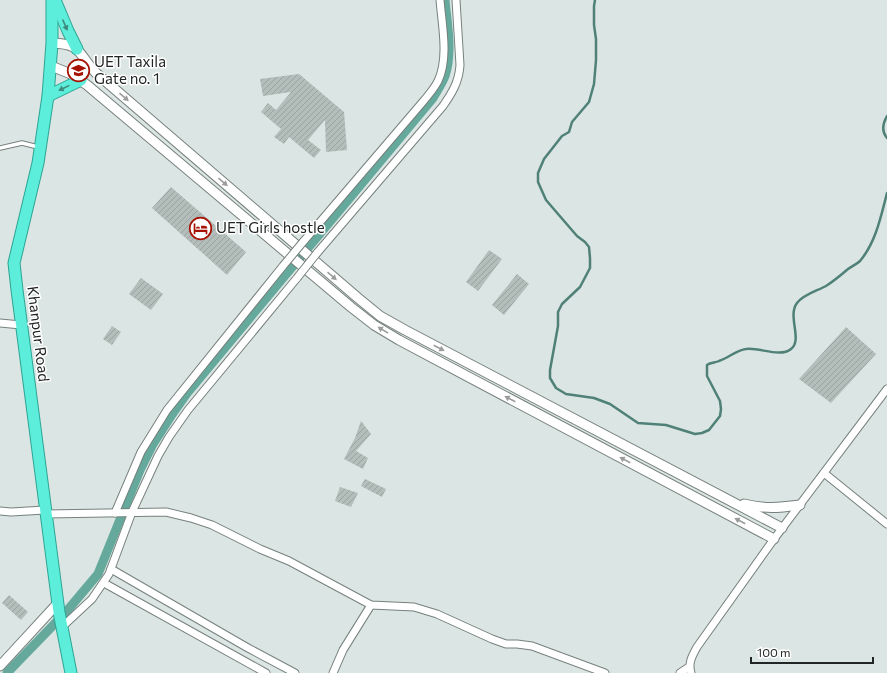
<svg xmlns="http://www.w3.org/2000/svg" width="887" height="673" font-family="Commissioner,sans-serif">
<defs>
<pattern id="building-hatch" width="6" height="6" patternUnits="userSpaceOnUse"><rect width="6" height="6" fill="#b3bebb"/><path d="M-1 1l2-2M0 6l6-6M5 7l2-2" fill="none" stroke="#9aa3a1"/></pattern>
</defs>
<rect width="100%" height="100%" fill="#dbe5e3"/>
<g fill="none" stroke-linecap="round" stroke-linejoin="round">
<g stroke="#508178" stroke-width="2.5">
<path d="M595,0L594,6V25L596,39V60L594,84L589,102L572,122L569,132L562,136L544,159L538,173V182L546,200L577,236L585,242L589,247L590,258V268L580,287L562,304L558,312V326L550,370V378L556,388L566,394L594,398L610,404L638,423L666,425L695,434L702,433L709,430L720,416L721,409L720,401L707,376V365C711,362 715,363 719,361C728,358 737,350 746,349C759,347 780,358 791,349C803,340 787,316 797,303C804,294 817,291 826,286C834,281 841,275 848,269C852,266 857,264 860,261C876,242 881,216 887,193"/>
<path d="M887,116C883,123 881,131 887,138"/>
</g>
<path stroke="#64a99c" stroke-width="9" d="M7,673L66,612L98,574L140,470L153,444L171,416L188,392L433,98C437,91 442,84 445,76C453,52 447,24 445,0"/>
</g>
<g fill="url(#building-hatch)">
<path d="M299,74L344,112L347,150L326,152L325,120L308,140L321,150L314,158L289,137L284,144L274,137L281,129L261,112L268,103L276,110L291,92L263,96L260,79Z"/>
<path d="M171,187L246,252L227,275L152,208Z"/>
<path d="M489,250L502,259L478,291L466,282Z"/>
<path d="M517,274L529,284L504,315L492,305Z"/>
<path d="M141,278L163,294L151,310L129,294Z"/>
<path d="M112,326L121,332L112,345L103,339Z"/>
<path d="M846,327L876,354L831,403L799,379Z"/>
<path d="M361,421L371,434L356,451L368,458L363,469L344,459L355,438Z"/>
<path d="M365,479L386,489L382,497L361,486Z"/>
<path d="M340,487L358,493L351,507L335,501Z"/>
<path d="M9,595L28,612L21,620L2,603Z"/>
</g>
<g fill="none" stroke-linecap="round" stroke-linejoin="round">
<defs>
<path id="service" d="M0,148L22,143L38,147"/>
<g id="minor">
<path d="M303,242L421,104C427,97 434,89 438,81C449,58 442,25 440,0"/>
<path d="M317,253L443,106C452,93 459,82 460,65L456,0"/>
<path d="M0,323L21,325"/>
<path d="M824,473L887,524"/>
<path d="M0,511L11,512L45,510"/>
<path d="M115,513L141,452L167,410L283,266"/>
<path d="M46,514L166,512L191,518L212,525L260,549L289,561L371,605L414,607L437,614L492,639L506,644H517L532,646L605,673"/>
<path d="M111,569L248,648L295,673"/>
<path d="M104,583L266,673"/>
<path d="M62,627L92,599L109,574L132,512L158,456L169,437L188,410L297,278"/>
<path d="M333,673L343,650L371,605"/>
<path d="M680,673L689,667"/>
<path d="M691,673C688,663 692,656 697,647L774,539L887,389"/>
</g>
<g id="tertiary">
<path d="M52,43C84,44 77,54 96,73L358,298L380,316L405,330L782,528"/>
<path d="M51,66L71,74L87,85L351,307L374,325L399,340L774,539"/>
<path d="M71,74L79,67L84,59"/>
<path d="M744,504C766,509 777,508 800,505"/>
<path d="M0,666L58,603"/>
</g>
<g id="trunk">
<path d="M52,0V43L48,96L38,163L14,263L17,290L59,612L71,673"/>
<path d="M55,0L68,31L77,49"/>
<path d="M48,96L81,80"/>
</g>
</defs>
<use href="#service" stroke="#76807d" stroke-width="5.5"/>
<use href="#minor" stroke="#76807d" stroke-width="9"/>
<use href="#tertiary" stroke="#76807d" stroke-width="11"/>
<use href="#trunk" stroke="#2da594" stroke-width="13"/>
<use href="#service" stroke="#fff" stroke-width="3.5"/>
<use href="#minor" stroke="#fff" stroke-width="7"/>
<use href="#tertiary" stroke="#fff" stroke-width="9"/>
<use href="#trunk" stroke="#5ceeda" stroke-width="11"/>
<defs>
<g id="minor-bridge">
<path d="M283,266L303,242"/>
<path d="M297,278L317,253"/>
</g>
</defs>
<use href="#minor-bridge" stroke="#76807d" stroke-width="9" stroke-linecap="butt"/>
<use href="#minor-bridge" stroke="#fff" stroke-width="7"/>
</g>
<defs><path id="oneway-solid" d="M-6-.8H1V-3.2L6.5 0L1 3.2V.8H-6Z"/></defs>
<g fill="#3e8a7f">
<use href="#oneway-solid" transform="translate(65 25) rotate(67)"/>
<use href="#oneway-solid" transform="translate(64 88) rotate(154)"/>
</g>
<g fill="#9b9d9c">
<use href="#oneway-solid" transform="translate(124 97) rotate(41)"/>
<use href="#oneway-solid" transform="translate(223 182) rotate(41)"/>
<use href="#oneway-solid" transform="translate(332 276) rotate(41)"/>
<use href="#oneway-solid" transform="translate(383 330) rotate(-149)"/>
<use href="#oneway-solid" transform="translate(439 348) rotate(28)"/>
<use href="#oneway-solid" transform="translate(510 399) rotate(-152)"/>
<use href="#oneway-solid" transform="translate(625 460) rotate(-152)"/>
<use href="#oneway-solid" transform="translate(740 521) rotate(-152)"/>
</g>
<defs>
<symbol id="school-ring" viewBox="-11 -11 22 22"><circle r="9.5" fill="#fff" stroke="#a61304" stroke-width="1.5"/><path d="M0-5L7-2L0 1L-7-2ZM-4 1L0 2.5L4 1V4Q0 6-4 4Z" fill="#a61304"/></symbol>
<symbol id="hotel-ring" viewBox="-11 -11 22 22"><circle r="9.5" fill="#fff" stroke="#a61304" stroke-width="1.5"/><path d="M-6-4.5h1.5V1H6V5H4.5V3h-9V5H-6ZM-4 0a1.8 1.8 0 1 1 3.6 0ZM.5 0V-2.5h3Q6-2.5 6 0Z" fill="#a61304"/></symbol>
</defs>
<g fill-rule="evenodd">
<use href="#school-ring" x="66" y="58" width="25" height="25"/>
<use href="#hotel-ring" x="188" y="216" width="25" height="25"/>
</g>
<g text-anchor="middle" stroke-width="3" stroke-linejoin="round" paint-order="stroke">
<g font-size="15" fill="#212524" stroke="#fff" text-anchor="start">
<text x="94" y="67">UET Taxila<tspan x="94" dy="17">Gate no. 1</tspan></text>
<text x="216" y="233">UET Girls hostle</text>
</g>
<g font-size="15" fill="#212524" stroke="#fff">
<text transform="translate(38 334) rotate(83)" y="5">Khanpur Road</text>
</g>
</g>
<path d="M751 657v6h122v-6" fill="none" stroke="#212524" stroke-width="2"/>
<text x="757" y="657" font-size="12" fill="#212524" stroke="#ffffff" stroke-width="3" paint-order="stroke">100 m</text>
</svg>
